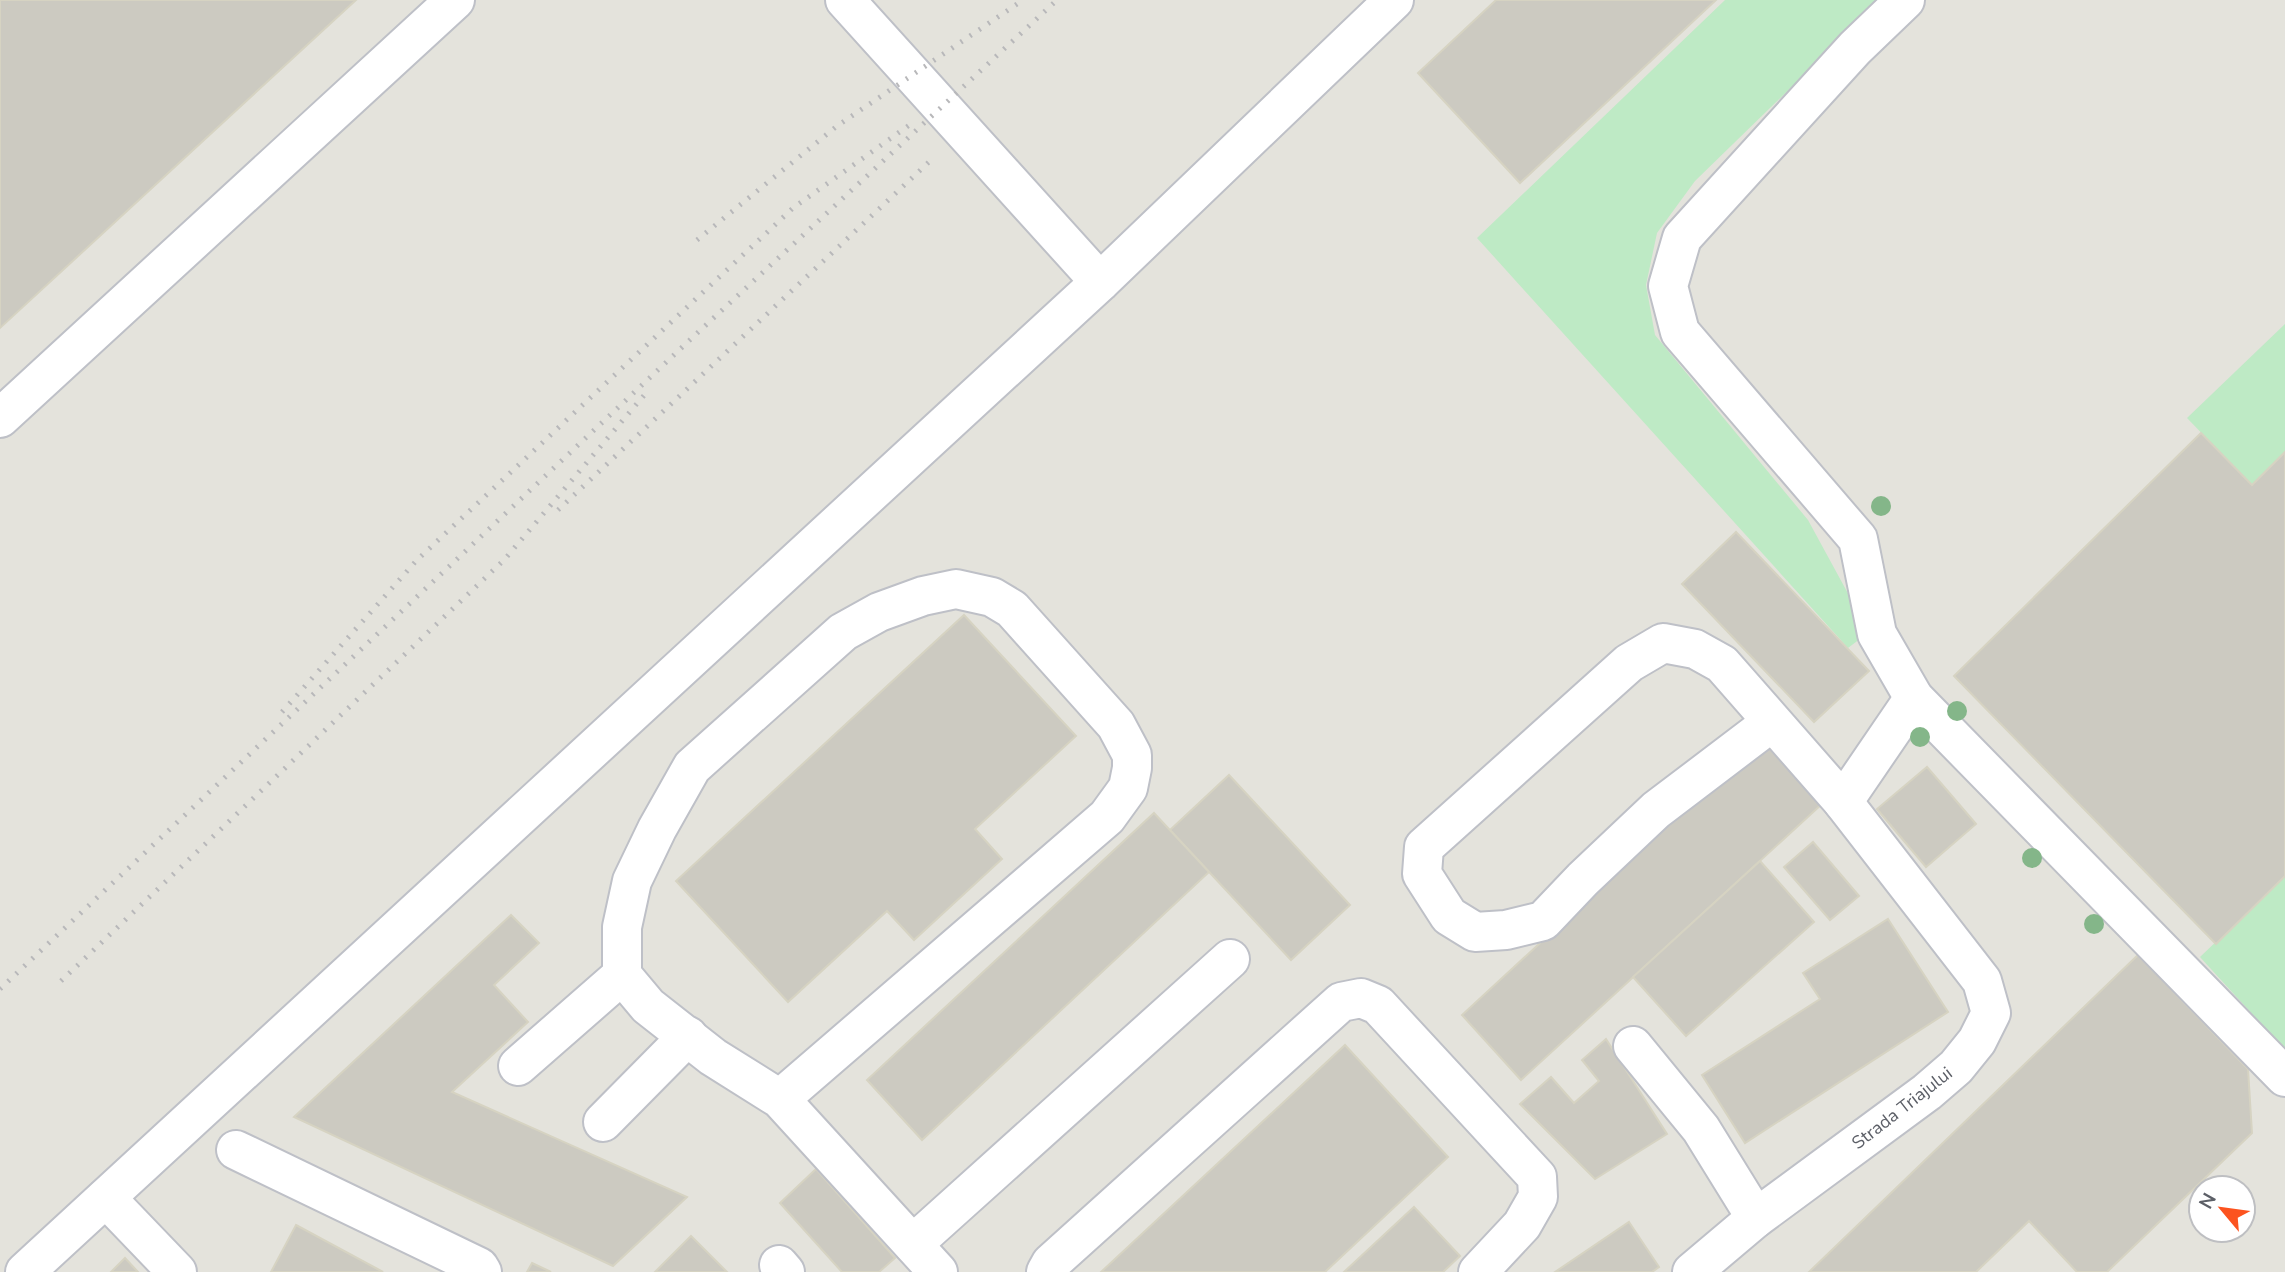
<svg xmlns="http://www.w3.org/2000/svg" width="2285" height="1272" font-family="'Nunito Sans',sans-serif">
<rect width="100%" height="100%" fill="#f0f0e4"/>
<path fill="#e4e3dc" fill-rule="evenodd" d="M0,0H2285V1272H0ZM2201,1188H2243V1230H2201Z"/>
<g fill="#beeac5">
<path d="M1725,0H1881L1695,181L1657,233L1646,285L1655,335L1808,520L1869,632L1848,648L1477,238Z"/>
<path d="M2285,324V452L2252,485L2187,418Z"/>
<path d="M2285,876V1050L2200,957Z"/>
</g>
<g fill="#cccac1" stroke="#d6d3c2" stroke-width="2">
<path d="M0,0H356L0,328Z"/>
<path d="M1496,0H1716L1520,183L1418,73Z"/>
<path d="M2201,433L2252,485L2285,452V876L2216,944L1954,676Z"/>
<path d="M1736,532L1869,671L1814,722L1682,584Z"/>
<path d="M964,615L1076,736L975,829L1002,859L914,940L887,911L788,1002L676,881Z"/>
<path d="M1761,739L1822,804L1521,1080L1462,1015Z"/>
<path d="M1927,767L1976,824L1926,867L1877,809Z"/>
<path d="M1229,775L1350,905L1291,960L1170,830Z"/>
<path d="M1154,813L1209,872L922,1140L867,1080Z"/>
<path d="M1813,842L1859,896L1830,920L1784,867Z"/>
<path d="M1760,861L1814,922L1686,1036L1633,977Z"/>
<path d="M511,915L539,943L494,985L528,1022L452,1092L687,1197L613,1266L294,1117Z"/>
<path d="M1888,919L1948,1012L1745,1143L1702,1075L1820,999L1803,973Z"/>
<path d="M2138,955L2248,1069L2252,1133L2107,1272H2077L2029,1221L1976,1272H1809Z"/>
<path d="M1606,1039L1667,1134L1595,1179L1520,1104L1551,1077L1574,1103L1599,1081L1582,1060Z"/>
<path d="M1345,1045L1448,1157L1325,1272H1101Z"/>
<path d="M816,1169L895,1258L879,1272H842L780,1203Z"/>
<path d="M1414,1207L1460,1256L1443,1272H1344Z"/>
<path d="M1629,1222L1659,1267L1652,1272H1555Z"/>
<path d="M296,1225L383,1272H271Z"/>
<path d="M691,1236L727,1272H655Z"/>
<path d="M125,1258L138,1272H111Z"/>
<path d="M532,1263L551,1272H527Z"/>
</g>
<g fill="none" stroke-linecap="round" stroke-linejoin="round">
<defs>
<g id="minor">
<path d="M845,0L1100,282L1394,0"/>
<path d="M1905,0L1855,48L1682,238L1668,286L1680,332L1858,539L1877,634L1914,698L2285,1077"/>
<path d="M0,418L455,0"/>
<path d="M1843,802L1914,698"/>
<path d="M1633,1046L1701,1129L1756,1218"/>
<path d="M518,1066L622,975"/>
<path d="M780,1099L1107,817L1128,788L1132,768V755L1116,725L1012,609L992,597L956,589L923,596L879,612L843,632L692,767L657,829L632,881L622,927V975L648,1006L713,1057L780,1099L938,1272"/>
<path d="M603,1122L688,1036"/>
<path d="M236,1150L479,1267L482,1272"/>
<path d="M106,1198L177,1272"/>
<path d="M913,1244L1230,959"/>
<path d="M779,1265L785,1272"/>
<path d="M25,1272L1100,282"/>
<path d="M1046,1272L1051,1263L1341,1002L1361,998L1378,1005L1537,1177L1538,1197L1522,1225L1478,1272"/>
<path d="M1692,1272L1756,1218L1927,1092L1956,1067L1977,1041L1991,1013L1982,981L1843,802L1722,664L1695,649L1663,643L1629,663L1424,847L1422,874L1449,916L1475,932L1506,930L1543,921L1583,879L1656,810L1772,722"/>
</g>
</defs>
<use href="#minor" stroke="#bec0c7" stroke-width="42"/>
<use href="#minor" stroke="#fff" stroke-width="38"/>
<g stroke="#b8b8ba" stroke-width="5" stroke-dasharray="2 9" stroke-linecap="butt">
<path d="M697,240L837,126L1023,0"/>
<path d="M558,510L930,161"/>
<path d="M282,712L417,560L793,208L915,121"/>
<path d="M61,981L504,560L646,393"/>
<path d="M0,989L693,337L1057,0"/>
</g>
</g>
<g fill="#84b689">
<circle cx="1881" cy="506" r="10"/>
<circle cx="1957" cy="711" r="10"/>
<circle cx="1920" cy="737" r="10"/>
<circle cx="2032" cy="858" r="10"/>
<circle cx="2094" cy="924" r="10"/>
</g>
<g text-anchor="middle" stroke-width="6" stroke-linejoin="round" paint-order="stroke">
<g font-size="18" fill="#5c5f67" stroke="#fff">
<text transform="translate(1902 1108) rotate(-38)" y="6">Strada Triajului</text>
</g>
</g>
<g transform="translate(2222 1209) rotate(299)"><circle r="33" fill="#ffffff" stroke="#bebfc2" stroke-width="2"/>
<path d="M0-5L12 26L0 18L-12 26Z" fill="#fc531f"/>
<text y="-10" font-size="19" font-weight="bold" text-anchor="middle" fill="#5c5f67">N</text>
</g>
</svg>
